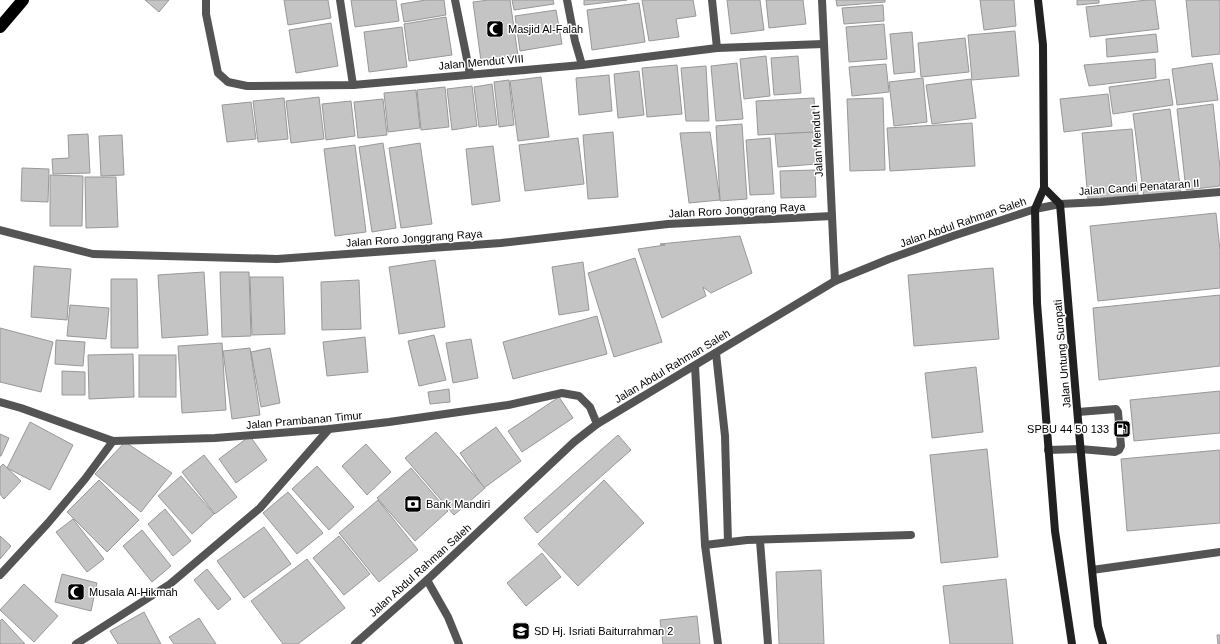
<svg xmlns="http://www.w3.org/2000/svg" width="1220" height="644" font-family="Arial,sans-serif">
<rect width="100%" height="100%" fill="#fff"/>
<g fill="#c4c4c4" stroke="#989898">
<path d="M145,0H169L159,12Z"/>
<path d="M284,0H328L331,18L288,25Z"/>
<path d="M351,0H396L399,21L355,27Z"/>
<path d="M426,0H444L446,15L404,22L401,4Z"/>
<path d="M489,0H510L518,56L481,61L473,2Z"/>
<path d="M512,0H553L554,4L514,10Z"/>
<path d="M584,0H627L584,5Z"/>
<path d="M642,0H693L696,16L676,19L679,37L649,41Z"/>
<path d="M727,0H760L764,30L731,34Z"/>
<path d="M766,0H803L806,24L769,28Z"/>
<path d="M836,0H885V2L837,6Z"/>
<path d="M980,0H1014L1016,26L984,30Z"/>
<path d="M1077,0H1099V3L1077,5Z"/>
<path d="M1147,0H1155L1159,29L1090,37L1086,7Z"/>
<path d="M1186,0H1220V54L1192,57Z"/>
<path d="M639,3L645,42L592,50L587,10Z"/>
<path d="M883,5L884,21L844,24L842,8Z"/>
<path d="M556,10L562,44L520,51L515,16Z"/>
<path d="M446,17L452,55L409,61L404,24Z"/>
<path d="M331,23L338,66L296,73L289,30Z"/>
<path d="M884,24L887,59L849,62L846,27Z"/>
<path d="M402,27L407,67L369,72L364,32Z"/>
<path d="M1015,31L1019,76L972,80L968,35Z"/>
<path d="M912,32L915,72L894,74L890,34Z"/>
<path d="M1156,34L1158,52L1107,57L1106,39Z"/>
<path d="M965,38L969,72L921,77L918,43Z"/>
<path d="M766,56L770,96L744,99L740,59Z"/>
<path d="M798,56L801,93L774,95L771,58Z"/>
<path d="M1155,59L1156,78L1089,86L1084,65Z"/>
<path d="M737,63L743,119L716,121L711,66Z"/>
<path d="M1212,63L1218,100L1177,105L1172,69Z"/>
<path d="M886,64L889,92L852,96L849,67Z"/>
<path d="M677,65L682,114L647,117L642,68Z"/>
<path d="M706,66L709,121H686L681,68Z"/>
<path d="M639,71L644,115L618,118L614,74Z"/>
<path d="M609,75L612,111L579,115L576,78Z"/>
<path d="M541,77L549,137L518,141L510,81Z"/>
<path d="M923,78L927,122L894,126L889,82Z"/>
<path d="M971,79L976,118L932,124L926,85Z"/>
<path d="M1169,79L1173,105L1113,114L1109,87Z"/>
<path d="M509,80L514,125L499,127L494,82Z"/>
<path d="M492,84L497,125L479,127L474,87Z"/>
<path d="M472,86L477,126L452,130L447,89Z"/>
<path d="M445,87L449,127L421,130L417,90Z"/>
<path d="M416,90L420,128L388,132L384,93Z"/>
<path d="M1108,94L1112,126L1064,132L1060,99Z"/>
<path d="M319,97L324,139L291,143L286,101Z"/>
<path d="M284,98L288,139L258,142L253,101Z"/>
<path d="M814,98L816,132L758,135L756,101Z"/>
<path d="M883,98L885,170L850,171L847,99Z"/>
<path d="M383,99L387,135L358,138L354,102Z"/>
<path d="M351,101L355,136L326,140L322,104Z"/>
<path d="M251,102L256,139L227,142L222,105Z"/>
<path d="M1213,104L1220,168V186L1186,190L1177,109Z"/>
<path d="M1170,109L1181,193L1144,198L1133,114Z"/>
<path d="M972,123L975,166L890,171L887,128Z"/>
<path d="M742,124L747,199L720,201L716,126Z"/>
<path d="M1132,129L1138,195L1088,199L1082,133Z"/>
<path d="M613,132L618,197L588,199L583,135Z"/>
<path d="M710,132L720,200L689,203L680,133Z"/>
<path d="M816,132L817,164L778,167L775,134Z"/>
<path d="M88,134L90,173L53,174L52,159L69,158L68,135Z"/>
<path d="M122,135L124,175L101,176L99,136Z"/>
<path d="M578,138L584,184L525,191L519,145Z"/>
<path d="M770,138L774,194L750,195L746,140Z"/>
<path d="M383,143L396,228L372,232L359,147Z"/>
<path d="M420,143L432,224L401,228L389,148Z"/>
<path d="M355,145L366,232L335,236L324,149Z"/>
<path d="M493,146L500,201L472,205L466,149Z"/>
<path d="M22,168L49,169L48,202L21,201Z"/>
<path d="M815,170L816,197L781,198L780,171Z"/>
<path d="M50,175L83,176L82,226H50Z"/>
<path d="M85,177H116L118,227L86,228Z"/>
<path d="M1216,213L1220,250V288L1098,301L1090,226Z"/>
<path d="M740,236L752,273L711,293L703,287L706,296L662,318L638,249L665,245L660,244Z"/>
<path d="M635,258L662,342L614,357L588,273Z"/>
<path d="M435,260L445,327L399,334L389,267Z"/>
<path d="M583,262L589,310L559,315L552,267Z"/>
<path d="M34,266L71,269L67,320L31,317Z"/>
<path d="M993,268L999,339L914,346L908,275Z"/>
<path d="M204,272L208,335L162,338L158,275Z"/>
<path d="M220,272H249L251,336L222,337Z"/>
<path d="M250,277H283L285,334L252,335Z"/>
<path d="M111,279H137L138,348H111Z"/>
<path d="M359,280L361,329L322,330L321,282Z"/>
<path d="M1220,295V366L1099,380L1093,308Z"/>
<path d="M70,305L109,308L106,339L67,336Z"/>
<path d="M597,316L607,354L513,379L503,342Z"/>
<path d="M0,328L53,342L41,392L0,382Z"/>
<path d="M434,335L446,380L419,386L408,341Z"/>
<path d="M365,337L368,372L327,376L323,342Z"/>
<path d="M471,339L478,378L453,383L446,343Z"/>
<path d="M56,340L85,342L83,366L55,364Z"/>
<path d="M222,343L226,410L182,413L178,346Z"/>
<path d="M250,348L260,415L232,419L223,351Z"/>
<path d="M270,348L280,403L261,407L251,352Z"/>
<path d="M133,354L134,397L89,399L88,355Z"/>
<rect x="139" y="355" width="37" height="42"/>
<path d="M976,367L983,432L932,438L925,373Z"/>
<path d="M62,371L85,372V395H62Z"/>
<path d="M449,389L450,402L430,404L428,392Z"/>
<path d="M1220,391V433L1134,441L1130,400Z"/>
<path d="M559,397L573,418L522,452L508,431Z"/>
<path d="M30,422L73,445L50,490L7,468Z"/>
<path d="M496,427L521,461L484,488L460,453Z"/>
<path d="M436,432L485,488L454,515L405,458Z"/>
<path d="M0,434L9,438L1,456H0Z"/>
<path d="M618,435L631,450L537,533L524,518Z"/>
<path d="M250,436L267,460L236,483L219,459Z"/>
<path d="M125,442L172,473L141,512L95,474Z"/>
<path d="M366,444L391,472L367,495L342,466Z"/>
<path d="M987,449L998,557L941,563L930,455Z"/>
<path d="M1220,450V523L1127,531L1121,459Z"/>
<path d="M204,455L237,497L215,514L182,472Z"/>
<path d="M3,464L21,481L4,499L0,494V467Z"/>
<path d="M317,466L354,507L329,530L292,489Z"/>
<path d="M411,468L448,511L415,541L377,498Z"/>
<path d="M181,476L214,514L192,534L158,496Z"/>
<path d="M99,480L139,520L107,552L67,512Z"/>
<path d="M604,480L644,523L578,586L538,544Z"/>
<path d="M288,492L323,533L297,554L263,513Z"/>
<path d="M378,500L418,550L379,582L339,533Z"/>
<path d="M165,509L191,541L173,556L148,524Z"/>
<path d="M73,519L104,559L87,572L56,532Z"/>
<path d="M264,527L291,564L244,598L217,561Z"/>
<path d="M142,530L171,566L152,582L123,546Z"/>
<path d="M0,536L11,546L0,559Z"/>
<path d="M339,536L370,574L344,595L313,558Z"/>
<path d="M542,553L561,577L526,606L507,583Z"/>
<path d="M307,559L345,608L298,644H283L251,601Z"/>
<path d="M207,569L231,599L218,610L194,580Z"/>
<path d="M821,570L824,644H779L776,572Z"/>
<path d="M62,574L97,583L91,611L55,602Z"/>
<path d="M1006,579L1013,644H950L943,586Z"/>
<path d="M24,584L58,616L34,642L0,610Z"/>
<path d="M144,612L161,644H118L110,631Z"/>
<path d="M697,616L700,644H663L660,620Z"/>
<path d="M199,618L216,644H174L169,637Z"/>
<path d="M2,619L25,644H0V621Z"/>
<path d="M1217,635H1220V644H1218Z"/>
</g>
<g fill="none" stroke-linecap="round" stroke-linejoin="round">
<g stroke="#545454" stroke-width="8">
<path d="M716,353L725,436L728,542"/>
<path d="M695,366L705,545L718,644"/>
<path d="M1048,450L1080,449L1115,452L1119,450L1121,446L1118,412L1116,409L1078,412"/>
<path d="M760,541L768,644"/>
<path d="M705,545L747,540L911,535"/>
<path d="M427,580L448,617L459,644"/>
</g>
<g stroke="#545454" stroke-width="8">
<path d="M206,0V14L218,73L228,82L247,86L353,85L582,65L717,48L823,44"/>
<path d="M340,0L353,85"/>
<path d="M455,0L470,74"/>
<path d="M567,0L575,41L582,65"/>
<path d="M712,0L717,48"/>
<path d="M822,0L835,281"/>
<path d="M1060,204L1101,202L1220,192"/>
<path d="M0,230L93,254L277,259L501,243L668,224L832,216"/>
<path d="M0,402L21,408L113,441L215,438L329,429L389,422L508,405L562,393L579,396L590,407L597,424"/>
<path d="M1092,570L1220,552"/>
<path d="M0,575L48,523L85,479L113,441"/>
<path d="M76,644L170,584L260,508L329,429"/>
</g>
<path stroke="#545454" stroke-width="8" d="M355,644L427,580L574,442L597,424L835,281L889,259L953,236L1035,209L1060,204"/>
<g stroke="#212121" stroke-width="8">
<path d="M1038,0L1043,45L1044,188L1035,209L1037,303L1055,531L1072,644"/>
<path d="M1044,188L1060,204C1072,345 1082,486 1098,626L1103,644"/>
</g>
<path stroke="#000" stroke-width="12" d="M0,27L23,0"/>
</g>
<defs>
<symbol id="mosque-square" viewBox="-11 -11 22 22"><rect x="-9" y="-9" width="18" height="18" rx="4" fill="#000" stroke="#fff"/><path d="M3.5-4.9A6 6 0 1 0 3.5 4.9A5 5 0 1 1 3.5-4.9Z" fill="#fff"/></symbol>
<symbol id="fuel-square" viewBox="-11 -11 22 22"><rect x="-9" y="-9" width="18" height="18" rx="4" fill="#000" stroke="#fff"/><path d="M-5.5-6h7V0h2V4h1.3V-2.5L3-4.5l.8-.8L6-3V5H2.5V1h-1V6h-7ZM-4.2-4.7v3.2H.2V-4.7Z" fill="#fff"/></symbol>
<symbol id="bank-square" viewBox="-11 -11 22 22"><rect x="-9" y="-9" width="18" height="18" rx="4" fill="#000" stroke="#fff"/><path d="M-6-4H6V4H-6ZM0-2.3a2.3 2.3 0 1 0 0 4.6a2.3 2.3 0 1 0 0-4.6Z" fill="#fff"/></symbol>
<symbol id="school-square" viewBox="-11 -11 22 22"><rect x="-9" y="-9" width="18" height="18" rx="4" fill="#000" stroke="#fff"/><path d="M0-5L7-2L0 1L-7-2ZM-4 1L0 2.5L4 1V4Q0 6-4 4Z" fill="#fff"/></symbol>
</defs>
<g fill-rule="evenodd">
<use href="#mosque-square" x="485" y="19" width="20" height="20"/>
<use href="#fuel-square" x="1112" y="419" width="20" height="20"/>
<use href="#bank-square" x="403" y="494" width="20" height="20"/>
<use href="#mosque-square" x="66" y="582" width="20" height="20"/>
<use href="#school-square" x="511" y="621" width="20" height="20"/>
</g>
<g text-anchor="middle" stroke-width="3" stroke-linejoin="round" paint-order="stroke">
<g font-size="11" fill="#000" stroke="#fff" text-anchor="start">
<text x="508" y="33">Masjid Al-Falah</text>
<text x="1109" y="433" text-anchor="end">SPBU 44 50 133</text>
<text x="426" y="508">Bank Mandiri</text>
<text x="89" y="596">Musala Al-Hikmah</text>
<text x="534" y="635">SD Hj. Isriati Baiturrahman 2</text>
</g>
<g font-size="11" fill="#000" stroke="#fff">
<text transform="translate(481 62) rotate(-5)" y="4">Jalan Mendut VIII</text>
<text transform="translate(817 141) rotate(-93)" y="4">Jalan Mendut I</text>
<text transform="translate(1139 187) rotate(-4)" y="4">Jalan Candi Penataran II</text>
<text transform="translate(737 210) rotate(-3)" y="4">Jalan Roro Jonggrang Raya</text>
<text transform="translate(963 222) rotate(-19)" y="4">Jalan Abdul Rahman Saleh</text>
<text transform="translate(414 238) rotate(-4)" y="4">Jalan Roro Jonggrang Raya</text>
<text transform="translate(1062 354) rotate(-95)" y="4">Jalan Untung Suropati</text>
<text transform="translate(672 366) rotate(-31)" y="4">Jalan Abdul Rahman Saleh</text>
<text transform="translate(304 420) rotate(-5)" y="4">Jalan Prambanan Timur</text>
<text transform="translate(420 570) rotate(-42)" y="4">Jalan Abdul Rahman Saleh</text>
</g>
</g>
</svg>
